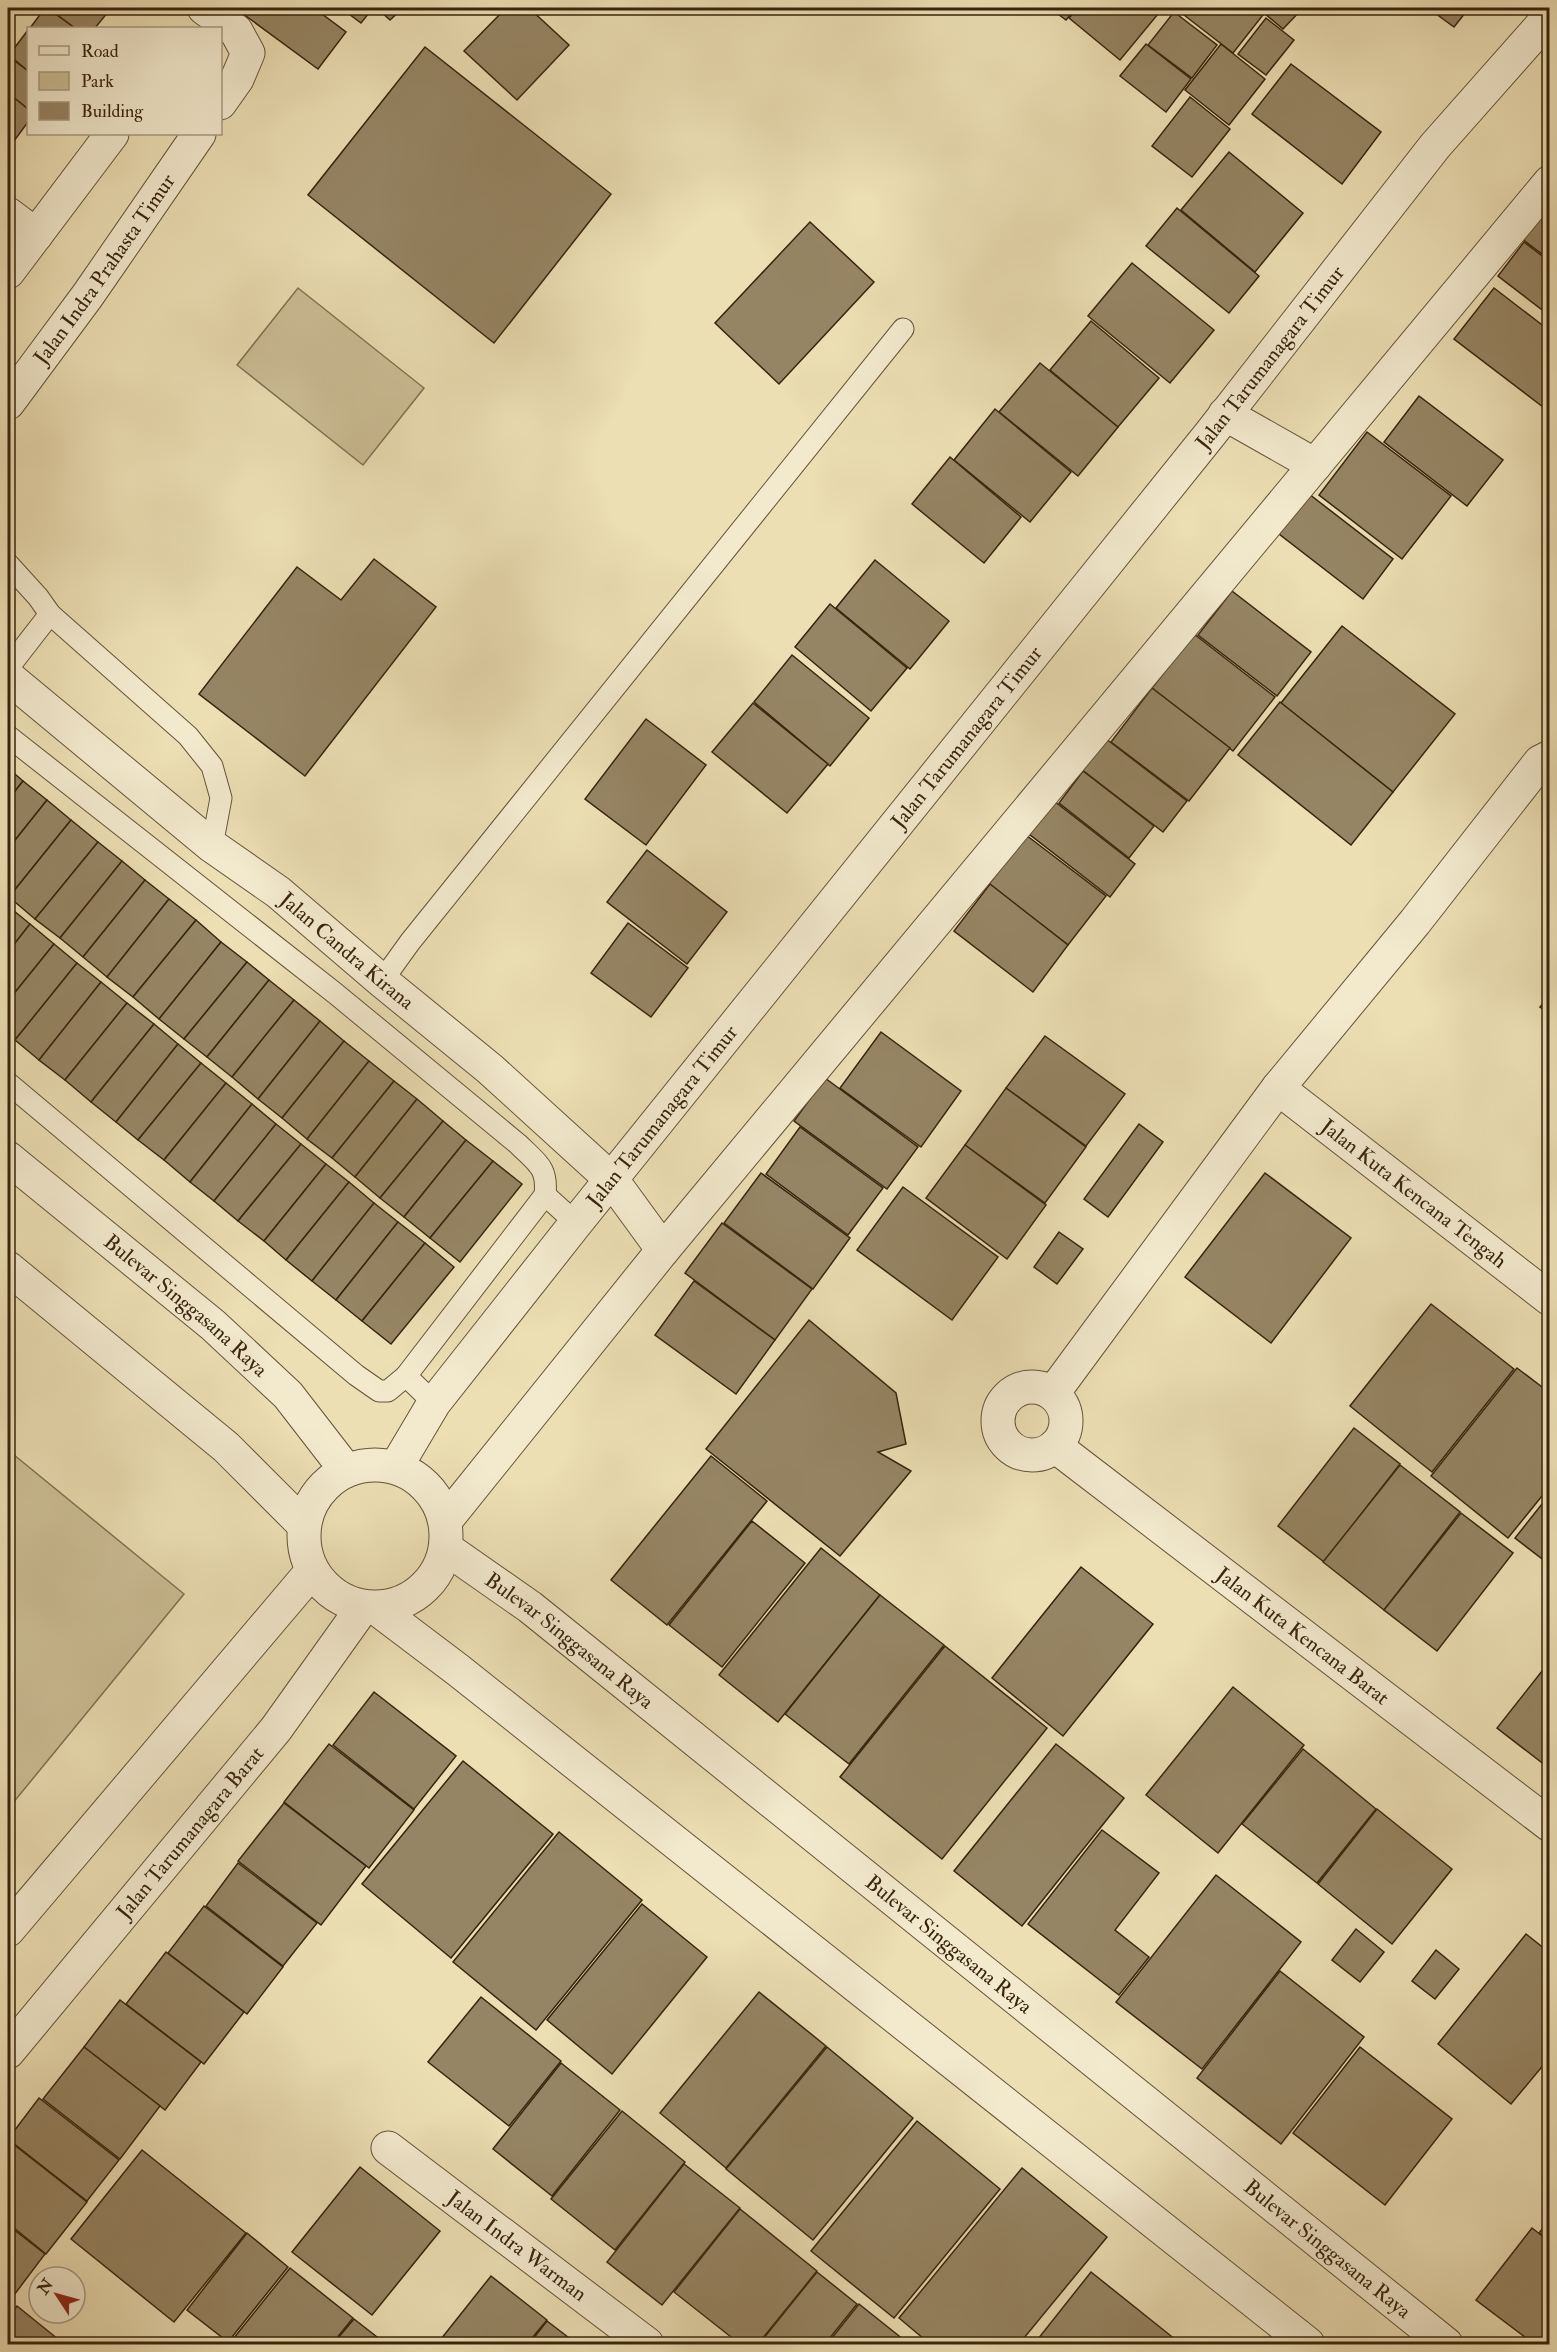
<svg xmlns="http://www.w3.org/2000/svg" width="1557" height="2352" font-family="'IM FELL Double Pica',serif">
<rect width="100%" height="100%" fill="#ecdfb4"/>
<filter id="stains"><feTurbulence type="fractalNoise" baseFrequency=".00333" numOctaves="4"/><feColorMatrix values="0 0 0 0 .2 0 0 0 0 .09 0 0 0 0 .02 0 0 0 .5 -.17"/></filter>
<radialGradient id="worn" r=".72"><stop offset=".6" stop-color="#630" stop-opacity="0"/><stop offset="1" stop-color="#630" stop-opacity=".3"/></radialGradient>
<g fill="#cdbf98" stroke="#827253" stroke-width="1.5">
<path d="M298,288L424,388L363,465L237,365Z"/>
<path d="M8,1450L184,1594L8,1809Z"/>
</g>
<g fill="#968564" stroke="#38240e" stroke-width="1.5">
<path d="M45,8H47L75,28H30Z"/>
<path d="M48,8H102L108,12L95,28H75Z"/>
<path d="M235,8H314L346,32L318,69Z"/>
<path d="M341,8H373L361,23Z"/>
<path d="M377,8H403L390,20Z"/>
<path d="M506,8H529L569,45L517,100L464,51Z"/>
<path d="M1050,8H1076L1066,20Z"/>
<path d="M1078,8H1163L1120,60L1069,18Z"/>
<path d="M1190,8H1254L1263,15L1233,53L1184,15Z"/>
<path d="M1258,8H1303L1283,29Z"/>
<path d="M1428,8H1469L1454,27Z"/>
<path d="M1174,12L1217,45L1192,78L1148,45Z"/>
<path d="M1266,18L1294,40L1266,75L1238,54Z"/>
<path d="M28,30V71L9,55Z"/>
<path d="M1146,44L1191,79L1166,112L1120,76Z"/>
<path d="M1221,44L1265,79L1229,125L1185,90Z"/>
<path d="M425,47L611,194L494,343L308,195Z"/>
<path d="M8,56L28,71V109L8,93Z"/>
<path d="M1291,64L1381,132L1342,184L1252,114Z"/>
<path d="M8,93L28,109V122L14,141L8,136Z"/>
<path d="M1190,97L1230,129L1192,177L1152,146Z"/>
<path d="M1229,152L1303,213L1255,272L1181,210Z"/>
<path d="M1550,204V260L1522,239Z"/>
<path d="M1177,208L1259,276L1229,313L1146,246Z"/>
<path d="M810,222L874,282L779,384L715,323Z"/>
<path d="M1524,242L1550,262V316L1498,276Z"/>
<path d="M1132,263L1214,330L1170,383L1088,316Z"/>
<path d="M1494,288L1550,331V398L1543,407L1454,339Z"/>
<path d="M1091,321L1159,378L1118,427L1050,370Z"/>
<path d="M1040,363L1118,427L1078,476L999,412Z"/>
<path d="M1419,396L1503,460L1467,506L1384,442Z"/>
<path d="M995,409L1071,472L1030,522L954,460Z"/>
<path d="M1367,432L1451,496L1402,559L1319,495Z"/>
<path d="M950,457L1021,517L984,563L912,504Z"/>
<path d="M1300,487L1393,559L1363,599L1270,527Z"/>
<path d="M374,559L436,607L305,776L199,694L297,567L341,600Z"/>
<path d="M875,560L949,621L910,669L836,608Z"/>
<path d="M1232,591L1311,652L1277,696L1198,635Z"/>
<path d="M830,604L907,668L871,711L795,647Z"/>
<path d="M1342,626L1455,714L1393,792L1281,703Z"/>
<path d="M1194,634L1275,697L1233,751L1152,688Z"/>
<path d="M792,655L869,718L830,766L754,702Z"/>
<path d="M1152,688L1230,748L1189,801L1111,742Z"/>
<path d="M1280,702L1393,792L1351,845L1238,755Z"/>
<path d="M753,703L828,764L787,813L712,752Z"/>
<path d="M646,719L706,765L646,845L585,799Z"/>
<path d="M1105,738L1187,801L1163,832L1081,769Z"/>
<path d="M8,768L23,781L8,800Z"/>
<path d="M1083,771L1154,826L1129,858L1059,803Z"/>
<path d="M23,781L47,800L8,849V800Z"/>
<path d="M47,800L71,820L9,897L8,849Z"/>
<path d="M1054,801L1135,864L1110,897L1029,834Z"/>
<path d="M71,820L98,842L35,919L9,897Z"/>
<path d="M1026,835L1106,896L1068,945L989,884Z"/>
<path d="M98,842L122,861L60,938L35,919Z"/>
<path d="M647,850L727,912L687,964L607,902Z"/>
<path d="M122,861L145,880L83,957L60,938Z"/>
<path d="M145,880L169,899L107,977L83,957Z"/>
<path d="M990,884L1068,945L1033,992L954,931Z"/>
<path d="M169,899L196,920L133,997L107,977Z"/>
<path d="M8,906L30,924L8,952Z"/>
<path d="M196,920L221,942L159,1019L133,997Z"/>
<path d="M628,923L688,968L651,1017L591,973Z"/>
<path d="M30,924L54,944L8,1001V952Z"/>
<path d="M221,942L247,962L184,1039L159,1019Z"/>
<path d="M54,944L77,963L15,1040L8,1034V1001Z"/>
<path d="M247,962L269,980L207,1057L184,1039Z"/>
<path d="M77,963L101,982L39,1060L15,1040Z"/>
<path d="M269,980L294,1000L232,1077L207,1057Z"/>
<path d="M101,982L127,1003L65,1080L39,1060Z"/>
<path d="M1550,995V1014L1540,1007Z"/>
<path d="M294,1000L320,1021L258,1099L232,1077Z"/>
<path d="M127,1003L154,1024L91,1102L65,1080Z"/>
<path d="M320,1021L344,1041L282,1118L258,1099Z"/>
<path d="M154,1024L178,1044L116,1122L91,1102Z"/>
<path d="M881,1032L961,1091L921,1147L840,1088Z"/>
<path d="M1045,1036L1125,1094L1086,1146L1006,1088Z"/>
<path d="M344,1041L369,1061L307,1139L282,1118Z"/>
<path d="M178,1044L201,1063L138,1140L116,1122Z"/>
<path d="M369,1061L394,1081L332,1158L307,1139Z"/>
<path d="M201,1063L226,1083L164,1160L138,1140Z"/>
<path d="M825,1078L918,1147L887,1189L794,1121Z"/>
<path d="M394,1081L417,1099L355,1177L332,1158Z"/>
<path d="M226,1083L252,1104L190,1182L164,1160Z"/>
<path d="M1006,1088L1086,1147L1045,1203L965,1145Z"/>
<path d="M417,1099L443,1121L380,1198L355,1177Z"/>
<path d="M252,1104L276,1124L214,1201L190,1182Z"/>
<path d="M443,1121L466,1140L404,1217L380,1198Z"/>
<path d="M276,1124L301,1144L238,1221L214,1201Z"/>
<path d="M1139,1124L1163,1142L1108,1217L1084,1199Z"/>
<path d="M800,1127L883,1188L848,1235L766,1174Z"/>
<path d="M466,1140L493,1161L430,1238L404,1217Z"/>
<path d="M301,1144L326,1164L264,1241L238,1221Z"/>
<path d="M965,1145L1046,1205L1007,1259L926,1198Z"/>
<path d="M493,1161L522,1184L460,1262L430,1238Z"/>
<path d="M326,1164L349,1182L286,1260L264,1241Z"/>
<path d="M761,1173L850,1238L813,1289L724,1223Z"/>
<path d="M1265,1173L1351,1238L1271,1343L1185,1277Z"/>
<path d="M349,1182L374,1203L312,1281L286,1260Z"/>
<path d="M903,1187L998,1257L952,1320L857,1250Z"/>
<path d="M374,1203L398,1222L336,1300L312,1281Z"/>
<path d="M398,1222L425,1243L362,1321L336,1300Z"/>
<path d="M722,1223L812,1289L775,1340L685,1273Z"/>
<path d="M1059,1232L1083,1249L1057,1284L1034,1267Z"/>
<path d="M425,1243L454,1267L391,1344L362,1321Z"/>
<path d="M694,1281L775,1340L736,1394L655,1335Z"/>
<path d="M1431,1304L1514,1369L1432,1472L1350,1406Z"/>
<path d="M809,1320L896,1393L906,1444L878,1452L911,1471L840,1556L706,1449Z"/>
<path d="M1517,1368L1550,1393V1486L1508,1538L1431,1476Z"/>
<path d="M1354,1428L1400,1464L1324,1562L1278,1526Z"/>
<path d="M711,1456L767,1501L667,1625L611,1580Z"/>
<path d="M1400,1465L1460,1512L1384,1610L1323,1562Z"/>
<path d="M1550,1494V1565L1515,1538Z"/>
<path d="M1461,1513L1513,1553L1437,1651L1384,1610Z"/>
<path d="M752,1521L805,1563L722,1667L669,1625Z"/>
<path d="M821,1548L880,1595L778,1722L719,1675Z"/>
<path d="M1081,1567L1153,1624L1063,1736L992,1678Z"/>
<path d="M880,1595L944,1645L849,1764L785,1714Z"/>
<path d="M945,1646L1047,1728L942,1859L840,1777Z"/>
<path d="M1550,1661V1769L1497,1728Z"/>
<path d="M1233,1687L1304,1745L1218,1853L1146,1795Z"/>
<path d="M374,1692L456,1756L414,1809L333,1745Z"/>
<path d="M329,1744L414,1810L369,1868L284,1802Z"/>
<path d="M1056,1744L1124,1798L1022,1926L954,1871Z"/>
<path d="M1303,1749L1376,1809L1317,1883L1242,1824Z"/>
<path d="M463,1761L553,1834L451,1958L362,1884Z"/>
<path d="M284,1803L366,1866L321,1925L238,1861Z"/>
<path d="M1377,1809L1452,1869L1392,1944L1318,1884Z"/>
<path d="M1102,1830L1159,1873L1115,1930L1149,1957L1119,1995L1028,1924Z"/>
<path d="M559,1832L642,1900L536,2030L453,1962Z"/>
<path d="M238,1863L317,1923L283,1966L206,1906Z"/>
<path d="M1216,1875L1301,1942L1202,2069L1116,2002Z"/>
<path d="M642,1904L707,1957L612,2074L547,2020Z"/>
<path d="M204,1906L283,1967L247,2014L168,1953Z"/>
<path d="M1356,1929L1384,1952L1360,1982L1332,1960Z"/>
<path d="M1526,1934L1550,1953V2057L1511,2104L1438,2044Z"/>
<path d="M1436,1950L1459,1969L1435,1999L1412,1981Z"/>
<path d="M166,1952L244,2012L204,2064L126,2004Z"/>
<path d="M1280,1971L1364,2037L1281,2144L1197,2078Z"/>
<path d="M759,1992L826,2046L726,2168L660,2113Z"/>
<path d="M481,1997L561,2061L509,2126L428,2062Z"/>
<path d="M120,2000L201,2062L165,2110L84,2047Z"/>
<path d="M84,2047L160,2106L120,2159L43,2099Z"/>
<path d="M827,2047L913,2118L813,2240L726,2169Z"/>
<path d="M1360,2047L1452,2119L1385,2205L1293,2133Z"/>
<path d="M561,2063L620,2110L552,2196L493,2149Z"/>
<path d="M39,2098L119,2160L87,2201L8,2139Z"/>
<path d="M622,2111L685,2162L615,2250L551,2199Z"/>
<path d="M917,2121L1000,2189L894,2318L811,2251Z"/>
<path d="M8,2140L87,2202L46,2254L8,2223Z"/>
<path d="M142,2150L246,2233L174,2322L71,2239Z"/>
<path d="M684,2164L740,2208L662,2305L607,2262Z"/>
<path d="M360,2167L440,2231L372,2315L292,2252Z"/>
<path d="M1022,2168L1107,2237L1019,2344H930L899,2318Z"/>
<path d="M740,2209L817,2271L758,2344H740L674,2292Z"/>
<path d="M1550,2219V2241L1539,2233Z"/>
<path d="M8,2225L45,2254L8,2303Z"/>
<path d="M1532,2228L1550,2242V2344H1534L1476,2300Z"/>
<path d="M247,2233L288,2267L228,2342L187,2310Z"/>
<path d="M290,2268L353,2318L332,2344H229Z"/>
<path d="M817,2272L857,2304L825,2344H759Z"/>
<path d="M1091,2272L1176,2340L1172,2344H1034Z"/>
<path d="M491,2276L547,2320L527,2344H437Z"/>
<path d="M859,2304L909,2344H827Z"/>
<path d="M17,2306L64,2344H8V2318Z"/>
<path d="M354,2319L386,2344H333Z"/>
<path d="M547,2321L577,2344H529Z"/>
</g>
<g fill="none" stroke-linecap="round" stroke-linejoin="round">
<defs>
<g id="service">
<path d="M8,564L38,597L50,614"/>
<path d="M8,668L50,614L188,736L212,766L221,798L212,846"/>
<path d="M8,736L336,994L518,1144C537,1163 548,1167 545,1195L406,1376L388,1391H379L356,1375L8,1083"/>
<path d="M382,981L410,942L903,329"/>
<path d="M545,1195L576,1223"/>
<path d="M406,1376L434,1403"/>
</g>
<g id="minor">
<path d="M204,8L236,31L248,53L237,79L220,103"/>
<path d="M8,214L36,235"/>
<path d="M8,272L112,134"/>
<path id="s1" d="M8,403L88,295L199,134"/>
<path d="M1225,414L1315,465"/>
<path id="s2" d="M8,677L212,846L278,892L382,981L490,1069L612,1180L663,1250"/>
<path id="s3" d="M1278,1088L1550,1299"/>
<path id="s4" d="M8,1158L213,1325L288,1395L346,1470"/>
<path d="M8,1268L226,1447L304,1525"/>
<circle cx="1032" cy="1421" r="34"/>
<path d="M1053,1393L1278,1088L1415,922L1540,762L1550,757"/>
<path id="s5" d="M1055,1446L1550,1825"/>
<circle cx="375" cy="1536" r="71"/>
<path id="s6" d="M396,1467L434,1403L576,1223L1211,433L1435,146L1550,16"/>
<path d="M446,1520L663,1250L1550,182"/>
<path id="s7" d="M447,1549L530,1607L1446,2344"/>
<path d="M376,1608L458,1670L1308,2344"/>
<path d="M8,1930L312,1571"/>
<path id="s8" d="M8,2052L276,1729L363,1607"/>
<path id="s9" d="M388,2148L647,2344"/>
</g>
</defs>
<use href="#service" stroke="#655338" stroke-width="23"/>
<use href="#minor" stroke="#655338" stroke-width="35"/>
<use href="#service" stroke="#f3eace" stroke-width="21"/>
<use href="#minor" stroke="#f3eace" stroke-width="33"/>
</g>
<g text-anchor="middle" stroke-width="5" stroke-linejoin="round" paint-order="stroke">
<g font-size="21" fill="#38240e" stroke="#f3eace">
<text dy="7" stroke="none"><textPath href="#s1" startOffset="165">Jalan Indra Prahasta Timur</textPath></text>
<text dy="7" stroke="none"><textPath href="#s6" startOffset="1413">Jalan Tarumanagara Timur</textPath></text>
<text dy="7" stroke="none"><textPath href="#s6" startOffset="927">Jalan Tarumanagara Timur</textPath></text>
<text dy="7" stroke="none"><textPath href="#s2" startOffset="436">Jalan Candra Kirana</textPath></text>
<text dy="7" stroke="none"><textPath href="#s6" startOffset="441">Jalan Tarumanagara Timur</textPath></text>
<text dy="7" stroke="none"><textPath href="#s3" startOffset="172">Jalan Kuta Kencana Tengah</textPath></text>
<text dy="7" stroke="none"><textPath href="#s4" startOffset="231">Bulevar Singgasana Raya</textPath></text>
<text dy="7" stroke="none"><textPath href="#s5" startOffset="312">Jalan Kuta Kencana Barat</textPath></text>
<text dy="7" stroke="none"><textPath href="#s7" startOffset="153">Bulevar Singgasana Raya</textPath></text>
<text dy="7" stroke="none"><textPath href="#s8" startOffset="285">Jalan Tarumanagara Barat</textPath></text>
<text dy="7" stroke="none"><textPath href="#s7" startOffset="639">Bulevar Singgasana Raya</textPath></text>
<text dy="7" stroke="none"><textPath href="#s9" startOffset="162">Jalan Indra Warman</textPath></text>
<text dy="7" stroke="none"><textPath href="#s7" startOffset="1125">Bulevar Singgasana Raya</textPath></text>
</g>
</g>
<rect width="1557" height="2352" fill="none" stroke="#ecdfb4" stroke-width="30"/>
<rect x="9" y="9" width="1539" height="2334" fill="none" stroke="#38240e" stroke-width="3"/>
<rect x="15" y="15" width="1527" height="2322" fill="none" stroke="#38240e" stroke-width="1.5"/>
<rect x="27" y="27" width="195" height="108" fill="#f3eace" stroke="#a89b81" stroke-width="1.5"/>
<rect x="39" y="46" width="30" height="9" fill="#f3eace" stroke="#a89b81" stroke-width="1.5"/>
<text x="81" y="57" font-size="18" fill="#38240e">Road</text>
<rect x="39" y="72" width="30" height="18" fill="#cdbf98" stroke="#a89b81" stroke-width="1.5"/>
<text x="81" y="87" font-size="18" fill="#38240e">Park</text>
<rect x="39" y="102" width="30" height="18" fill="#968564" stroke="#a89b81" stroke-width="1.5"/>
<text x="81" y="117" font-size="18" fill="#38240e">Building</text>
<g transform="translate(57 2295) rotate(306)"><circle r="28" fill="#f3eace" stroke="#a89b81" stroke-width="1.5"/>
<path d="M0-4.5L10 22L0 15L-10 22Z" fill="#8f2418"/>
<text y="-9" font-size="16" font-weight="bold" text-anchor="middle" fill="#38240e">N</text>
</g>
<rect width="100%" height="100%" filter="url(#stains)"/>
<rect width="100%" height="100%" fill="url(#worn)"/>
</svg>
